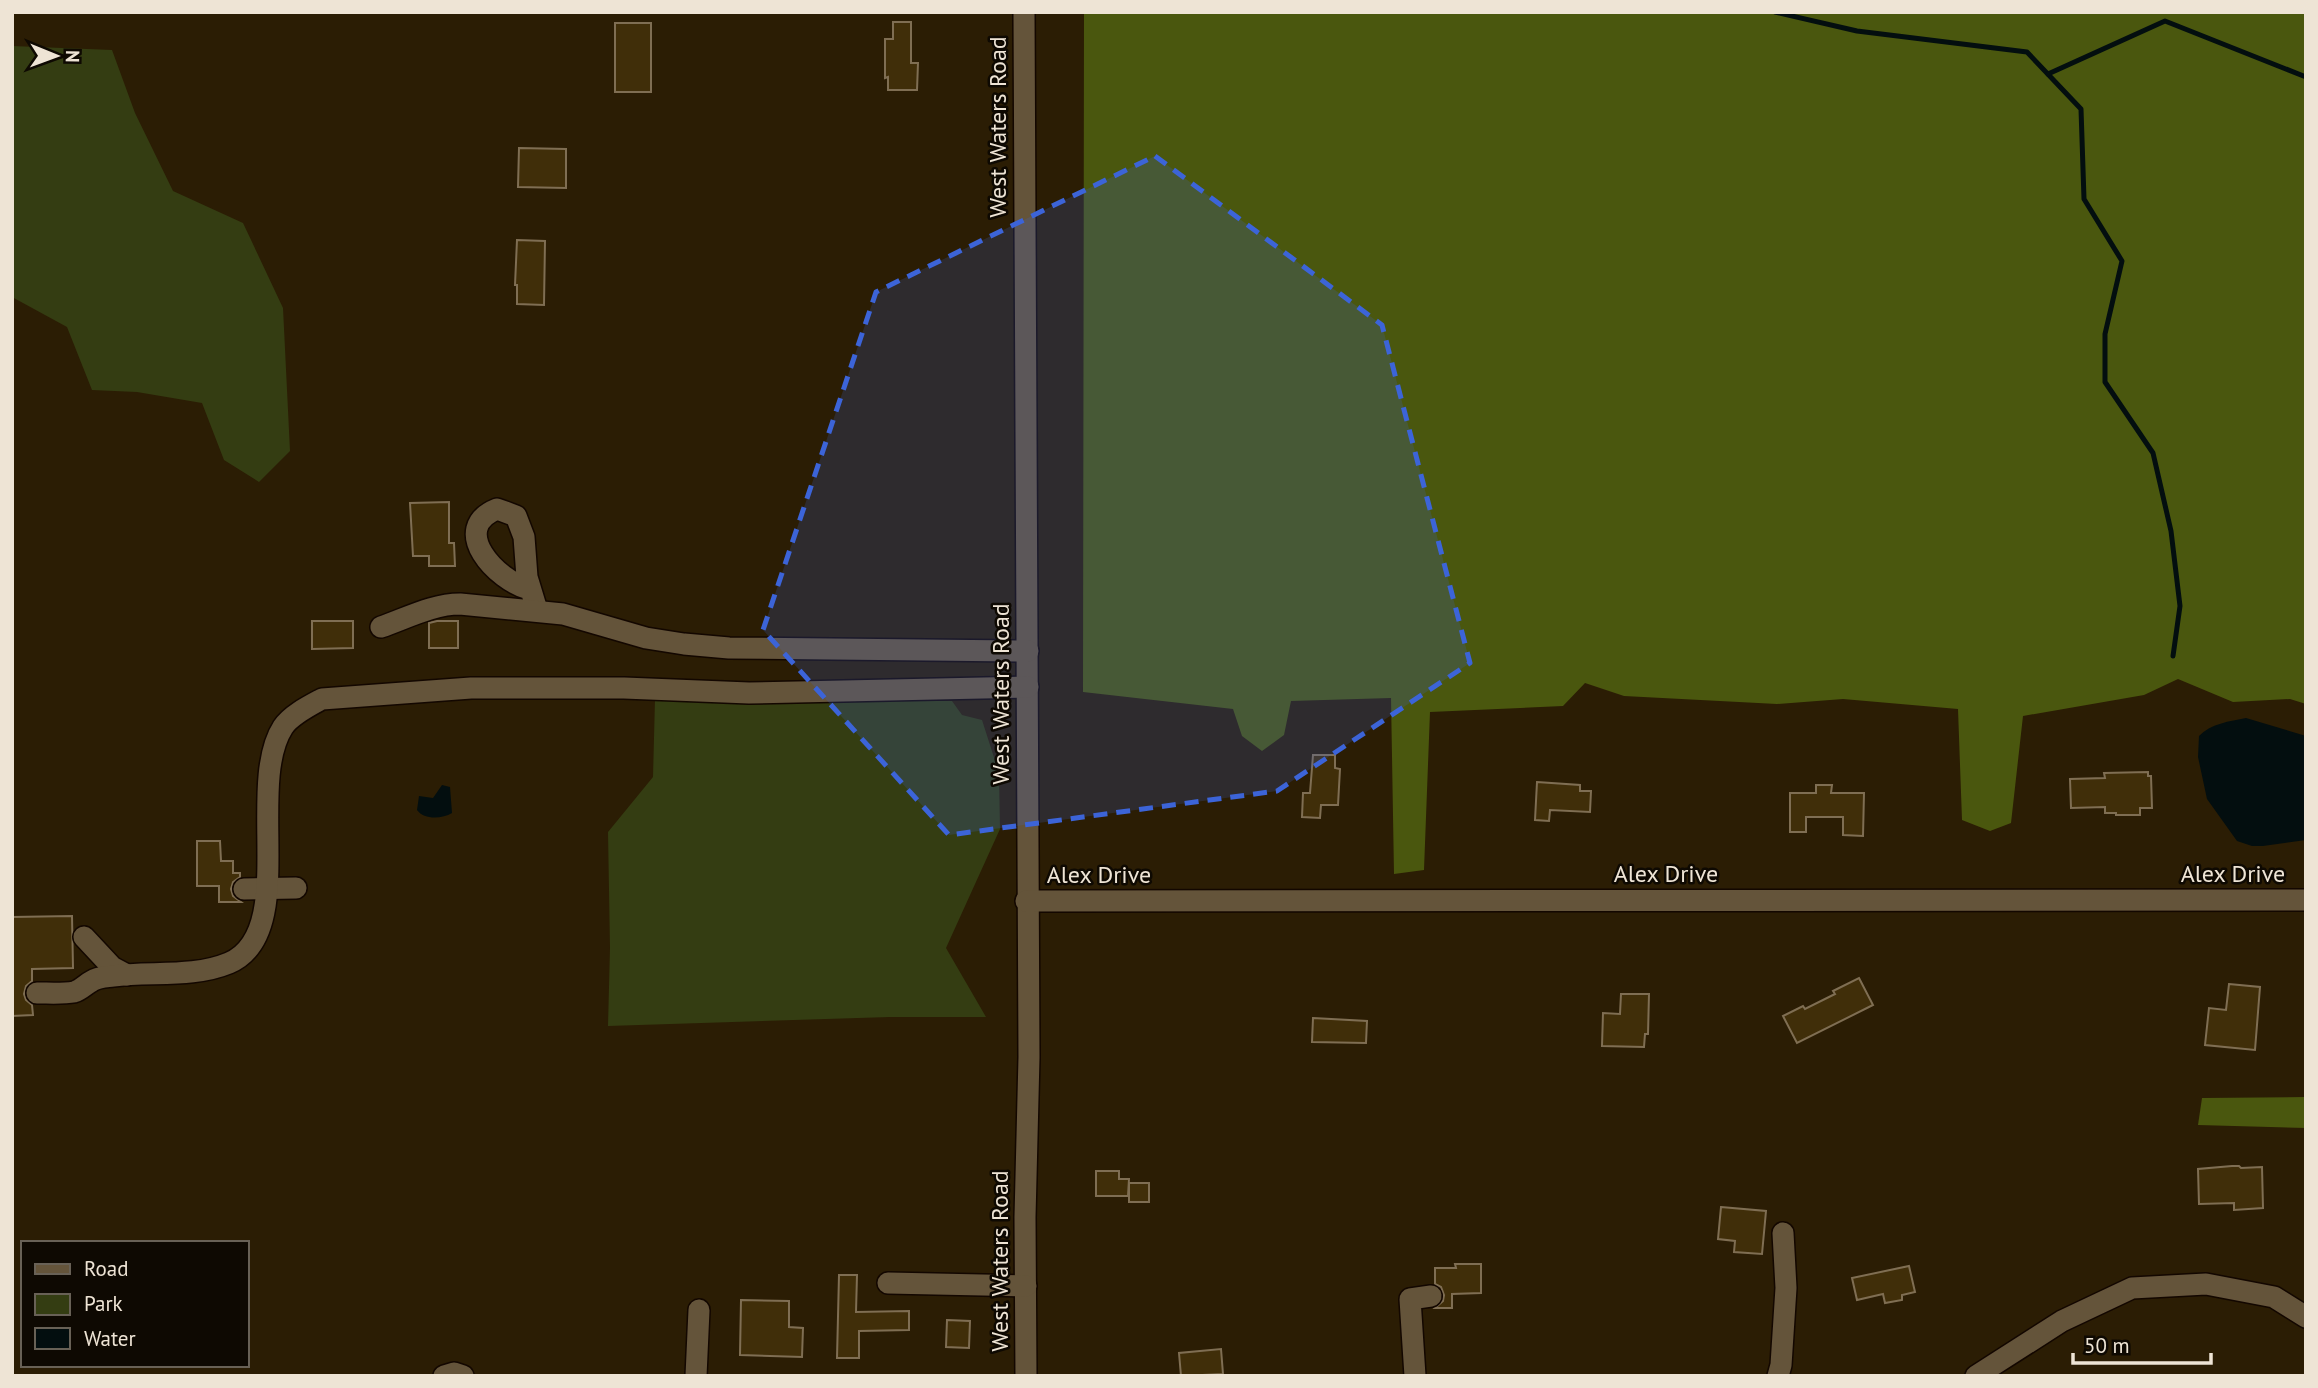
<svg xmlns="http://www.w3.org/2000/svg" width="2318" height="1388" font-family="'PT Sans',sans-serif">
<rect width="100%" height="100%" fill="#2b1d04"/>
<g fill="#343d12">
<path d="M12,46L112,50L135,113L173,191L243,223L283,308L290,451L259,482L224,460L202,403L137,392L92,390L67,327L12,297Z"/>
<path d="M655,699L952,701L962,715L982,720L999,773L1000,829L946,948L986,1017H890L608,1026L610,948L608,832L653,777Z"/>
</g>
<g fill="#4a570e">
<path d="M1084,12H2306V704L2290,699L2233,702L2178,679L2144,695L2023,716L2011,823L1990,831L1962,820L1958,709L1843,699L1777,704L1624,696L1585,683L1563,706L1430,712L1424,870L1394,874L1391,698L1291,701L1284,735L1262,751L1242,736L1233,709L1083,692Z"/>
<path d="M2306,1097V1128L2198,1125L2202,1098Z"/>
</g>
<g fill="#030e0f">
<path d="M2246,718L2306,736V840L2263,846H2252L2237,841L2207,799L2198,757L2199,736C2210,724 2230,721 2246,718Z"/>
<path d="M442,785L450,787L452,813C442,819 424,820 417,810L419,796L433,798Z"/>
</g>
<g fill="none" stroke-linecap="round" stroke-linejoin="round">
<g stroke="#030e0f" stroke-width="5">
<path d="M1775,12L1857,31L2027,52L2081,109L2084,199L2122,261L2105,334V382L2153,453L2171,531L2180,606L2173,656"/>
<path d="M2048,74L2165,21L2306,77"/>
</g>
</g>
<g fill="#402e09" stroke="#7f6e53" stroke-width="2">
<path d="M893,22H911V63H918L917,90H888V77L885,78V39H893Z"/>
<rect x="615" y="23" width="36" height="69"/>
<path d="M519,148L566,149V188L518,187Z"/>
<path d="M517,240L545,241L544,305L517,304V285H515Z"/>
<path d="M449,502V543H454L455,566H429V556H413L410,503Z"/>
<path d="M312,621H353V648L312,649Z"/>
<path d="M437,621H458V648H429V623Z"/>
<path d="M1313,755H1335V768L1340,769L1338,805H1321L1320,818L1302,817L1303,793H1310Z"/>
<path d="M2148,772V776H2151L2152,808H2140V815H2116V813H2105V807L2071,808L2070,779L2105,778L2104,773Z"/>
<path d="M1537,782L1580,785V791H1591L1590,812L1550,810L1549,821L1535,820Z"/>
<path d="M1816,785H1832L1831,793H1864L1863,836L1843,835V817H1806V832H1790V793H1816Z"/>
<path d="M197,841H220L221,861H233V873H240V877L233,882L231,889L233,896L241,902H219V886H197Z"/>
<path d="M72,916L73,968L32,969V981L26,986L24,994L26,1000L32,1005L33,1015L12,1016V917Z"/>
<path d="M1859,978L1873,1005L1797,1043L1783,1016L1803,1006L1805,1009L1835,994L1833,991Z"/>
<path d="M2229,984L2260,987L2255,1050L2205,1045L2209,1008L2226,1010Z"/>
<path d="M1621,994H1649L1648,1034H1645L1644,1047L1602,1046L1603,1013L1620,1014Z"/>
<path d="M1313,1018L1367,1021L1366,1043L1312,1042Z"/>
<path d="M2232,1166H2239L2241,1168L2262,1167L2263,1208L2234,1210V1203L2199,1204L2198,1169Z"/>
<path d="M1096,1171H1119V1179H1129L1128,1196H1096Z"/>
<rect x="1129" y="1183" width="20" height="19"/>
<path d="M1721,1207L1766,1211L1762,1254L1734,1252L1735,1241L1718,1239Z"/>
<path d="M1455,1264H1481V1293L1452,1294V1308H1435L1443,1301L1444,1295L1441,1287L1435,1284V1268H1456Z"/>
<path d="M1909,1266L1915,1292L1902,1295V1300L1885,1303L1883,1294L1857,1300L1852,1278Z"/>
<path d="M839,1275H857L856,1312L909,1311V1330L859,1331V1358H837Z"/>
<path d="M741,1300L789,1301V1327L803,1328L802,1357L740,1355Z"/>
<path d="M947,1320L970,1321L969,1348L946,1347Z"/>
<path d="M1221,1349L1223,1374L1181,1376L1179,1353Z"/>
</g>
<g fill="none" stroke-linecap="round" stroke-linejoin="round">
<defs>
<g id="minor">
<path d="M1024,12L1029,1057L1025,1217L1026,1376"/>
<path d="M529,589C497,581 448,529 497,509L516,516L524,537L527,577L537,610"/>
<path d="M381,627C407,618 433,604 460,604L563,614L646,638L684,644L729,648L1028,651"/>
<path d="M244,889L296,888"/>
<path d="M1026,901L2306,900"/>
<path d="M84,937L112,967L127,975"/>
<path d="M37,993C49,993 63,994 74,992C81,990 86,984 92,981C98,977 106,977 113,976C151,971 193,978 229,963C299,933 245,786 283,727C291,715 309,706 322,699L471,688H624L749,693L1028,687"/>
<path d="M888,1283L1026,1286"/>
<path d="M444,1376L454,1373L463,1376"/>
<path d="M696,1376L699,1310"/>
<path d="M1415,1376L1410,1299L1431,1296"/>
<path d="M1778,1376L1781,1365L1786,1288L1783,1233"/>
<path d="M1976,1376L2062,1321L2132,1288L2206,1284L2274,1297L2306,1317"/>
</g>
</defs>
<use href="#minor" stroke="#130700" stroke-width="24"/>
<use href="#minor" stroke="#64543a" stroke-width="21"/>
</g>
<path fill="#3c64d8" fill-opacity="0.2" stroke="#3c64d8" stroke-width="5" stroke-dasharray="14 9" stroke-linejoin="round" d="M1155,156L1382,325L1470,663L1277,791L949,835L763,630L876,292Z"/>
<g text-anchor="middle" stroke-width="5" stroke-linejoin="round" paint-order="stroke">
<g font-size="24" fill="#eee4d5" stroke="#0e0902">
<text transform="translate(998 127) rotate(-90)" y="8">West Waters Road</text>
<text transform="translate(1001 694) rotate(-90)" y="8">West Waters Road</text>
<text x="1666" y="882">Alex Drive</text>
<text x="2233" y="882">Alex Drive</text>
<text x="1099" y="883">Alex Drive</text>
<text transform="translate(1000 1261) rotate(-90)" y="8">West Waters Road</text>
</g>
</g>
<rect width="2318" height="1388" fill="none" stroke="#eee4d5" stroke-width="28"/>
<rect x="21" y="1241" width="228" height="126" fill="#0e0902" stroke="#686156" stroke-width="2"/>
<rect x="35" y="1264" width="35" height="10" fill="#64543a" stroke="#686156" stroke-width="2"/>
<text x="84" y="1276" font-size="21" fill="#eee4d5">Road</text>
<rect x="35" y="1294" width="35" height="21" fill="#343d12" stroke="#686156" stroke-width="2"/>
<text x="84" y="1311" font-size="21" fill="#eee4d5">Park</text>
<rect x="35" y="1328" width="35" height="21" fill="#030e0f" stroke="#686156" stroke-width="2"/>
<text x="84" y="1346" font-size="21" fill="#eee4d5">Water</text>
<g transform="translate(56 56) rotate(91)" stroke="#0e0902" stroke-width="5" paint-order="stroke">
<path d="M0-5L12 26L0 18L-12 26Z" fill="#eee4d5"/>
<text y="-10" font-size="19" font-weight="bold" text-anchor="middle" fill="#eee4d5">N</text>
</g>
<path d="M2073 1353v10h138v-10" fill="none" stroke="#eee4d5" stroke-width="3.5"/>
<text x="2084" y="1353" font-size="21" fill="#eee4d5" stroke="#0e0902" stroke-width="5" paint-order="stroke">50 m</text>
</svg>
